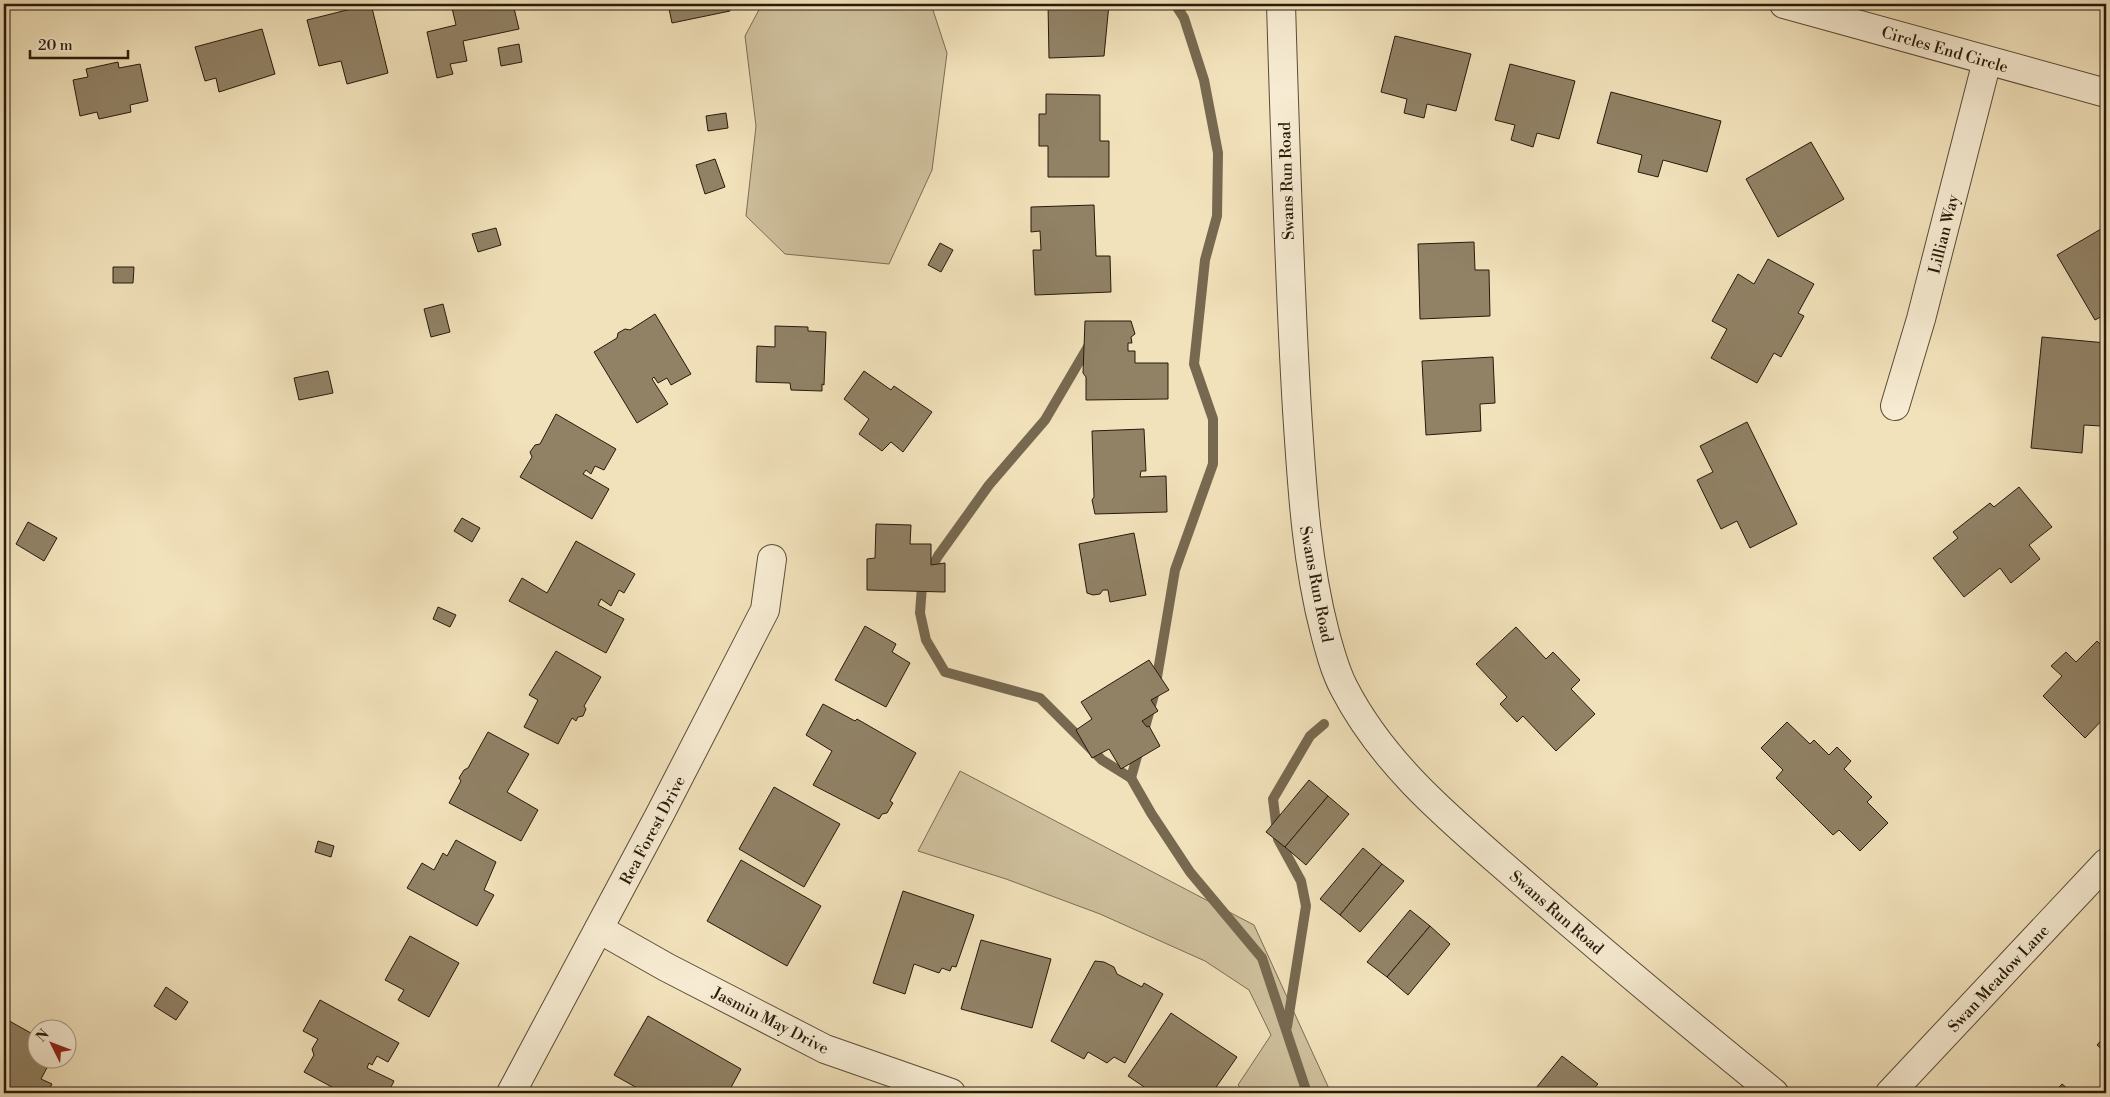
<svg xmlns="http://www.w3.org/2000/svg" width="2110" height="1097" font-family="'Libre Bodoni',serif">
<rect width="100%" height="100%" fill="#f2e2bb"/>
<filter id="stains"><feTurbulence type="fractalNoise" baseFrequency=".004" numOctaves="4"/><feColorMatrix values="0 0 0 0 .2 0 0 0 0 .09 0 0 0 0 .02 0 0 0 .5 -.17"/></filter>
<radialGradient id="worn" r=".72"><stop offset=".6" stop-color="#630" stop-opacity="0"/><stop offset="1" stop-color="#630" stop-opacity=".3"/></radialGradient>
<g fill="#cfc09d" stroke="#7b6d54">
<path d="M762,4H931L947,53L932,170L889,264L785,254L746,216L756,126L745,36Z"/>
<path d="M960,771L1254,925L1331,1093H1246L1238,1085L1271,1035L1249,990L1205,961L1100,914L1006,879L918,851Z"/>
</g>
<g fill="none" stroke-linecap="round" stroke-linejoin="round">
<g stroke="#776950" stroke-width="10">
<path d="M1089,345L1045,420L989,485L938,556L922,586L920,613L926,640L945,672L1040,698L1102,760L1131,778L1151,813L1190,872L1262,958L1307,1093"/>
<path d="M1131,778L1154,695L1175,570L1213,464V419L1194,364L1205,260L1217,216L1218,153L1204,80L1184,18L1175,4"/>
<path d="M1287,1027L1306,906L1301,881L1278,839L1273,799L1310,736L1324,724"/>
</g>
</g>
<g fill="#918266" stroke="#271a0a">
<path d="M371,4L388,73L347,84L341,61L319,66L307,20Z"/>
<path d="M451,4H513L519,29L463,41L467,61L450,64L453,74L437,78L427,32L456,25Z"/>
<path d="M668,4H728L730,11L672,23Z"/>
<path d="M1048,4H1109L1104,56L1049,58Z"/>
<path d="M262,29L275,74L219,92L216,78L205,81L195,47Z"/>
<path d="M1395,36L1471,54L1456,111L1427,104L1424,118L1404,113L1407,99L1381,92Z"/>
<path d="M519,44L522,62L501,66L498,48Z"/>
<path d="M118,62L119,68L140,64L148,101L130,105L131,112L99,119L97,112L80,116L73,80L88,77L86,69Z"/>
<path d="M1510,64L1575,81L1559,139L1537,133L1533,147L1511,140L1515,125L1495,120Z"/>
<path d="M1611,92L1721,121L1707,172L1663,160L1658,177L1638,172L1642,155L1597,143Z"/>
<path d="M1046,94L1100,95V141H1109V177H1048V146H1039V114H1046Z"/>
<path d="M726,113L728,128L708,131L706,116Z"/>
<path d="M1811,142L1844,199L1778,237L1746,179Z"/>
<path d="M715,159L725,187L705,194L696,165Z"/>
<path d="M1094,205L1096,256H1110L1111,292L1035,295L1033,250H1041L1040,231L1031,232V207Z"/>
<path d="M2106,226V314L2095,320L2057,255Z"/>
<path d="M496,228L501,245L478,252L472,234Z"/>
<path d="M1474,242L1475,270H1489L1490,316L1420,319L1418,244Z"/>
<path d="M940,243L953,250L941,272L928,265Z"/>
<path d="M1768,259L1814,284L1798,313L1804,316L1781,357L1774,353L1757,383L1711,358L1727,329L1712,321L1738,274L1754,284Z"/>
<path d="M113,267H134L133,283H113Z"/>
<path d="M443,304L450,332L431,337L424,309Z"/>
<path d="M655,314L691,374L671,385L667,378L658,383L654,377L652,379L668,404L637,423L594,352L617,338L618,333L625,329L630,330Z"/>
<path d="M1085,321H1131L1135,334L1131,337L1132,343H1128V351H1135V363H1168V399L1086,400V377L1083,373Z"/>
<path d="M775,326L808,327V331L826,332L824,385L822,384V391L791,390L790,383L756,382L757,346L775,347Z"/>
<path d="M2042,337L2106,343V374L2101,426L2084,425L2082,453L2031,448Z"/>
<path d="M1493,357L1495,403L1480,404L1481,431L1426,435L1422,361Z"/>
<path d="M328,371L333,393L299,400L294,378Z"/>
<path d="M864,371L891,390L894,386L932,412L903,452L891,442L882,451L859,434L869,419L844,399Z"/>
<path d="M556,414L616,449L604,470L595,466L591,474L586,470L583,474L609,489L592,519L520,477L532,457L530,452L535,445L540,444Z"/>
<path d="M1747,422L1797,524L1750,548L1737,521L1721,529L1697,480L1713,472L1700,446Z"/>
<path d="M1144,429L1146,471H1141L1140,477L1166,476L1167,512L1095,514L1092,500L1094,497L1092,431Z"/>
<path d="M2019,487L2052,527L2029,545L2040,559L2011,583L2000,568L1964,597L1933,558L1958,538L1953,532L1990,503L1994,507Z"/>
<path d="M462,518L480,528L472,542L454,531Z"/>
<path d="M28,522L57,538L44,561L16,544Z"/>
<path d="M876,524L911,525L910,544H931V565L945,563V592L867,590V559L875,558Z"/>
<path d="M1134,533L1146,595L1110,602L1108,590H1103L1100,594L1093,595L1087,593L1079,544Z"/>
<path d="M576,541L635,574L624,593L619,590L611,606L601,599L598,605L624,619L606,653L509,601L522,578L547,593Z"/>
<path d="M438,607L456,615L450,627L433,619Z"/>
<path d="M865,626L896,644L892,652L910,663L886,707L835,680Z"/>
<path d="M1516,627L1546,659L1553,652L1580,680L1571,689L1595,714L1556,751L1523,716L1517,722L1500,704L1507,697L1476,664Z"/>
<path d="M2097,641L2106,650V716L2085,738L2043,696L2062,676L2051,666L2066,652L2076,662Z"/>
<path d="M556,651L601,677L584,706L586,709L583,716L578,717L576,721L572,718L558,744L524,727L538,700L529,695Z"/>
<path d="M1149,660L1169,690L1151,700L1158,711L1142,721L1147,727L1149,726L1160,746L1121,769L1109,749L1092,758L1076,730L1092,719L1081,702Z"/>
<path d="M823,704L855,721L857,719L916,753L890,801L893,803L887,813L882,814L879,819L813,785L832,751L806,735Z"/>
<path d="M1787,722L1810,744L1814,740L1829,755L1837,747L1851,761L1844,769L1872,797L1867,802L1888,823L1860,851L1839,830L1833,835L1776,778L1783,770L1761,748Z"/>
<path d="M488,732L529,754L507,792L538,810L521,841L449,803L461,781L459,778L464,770L468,768Z"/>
<path d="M1309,780L1328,796L1285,847L1266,832Z"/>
<path d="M774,787L840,824L804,887L739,849Z"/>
<path d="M1328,796L1349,814L1306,865L1285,847Z"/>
<path d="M456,840L496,862L484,890L494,895L477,926L407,888L422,863L434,870L443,853L447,856Z"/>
<path d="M318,841L334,846L331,857L315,852Z"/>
<path d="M1363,848L1382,864L1340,915L1320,899Z"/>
<path d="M741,860L821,906L787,966L707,921Z"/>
<path d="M1382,864L1404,881L1360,932L1340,915Z"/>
<path d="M903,891L974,915L956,967L952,966L950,971L942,968L939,973L914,964L905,994L873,983Z"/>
<path d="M1410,910L1430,926L1387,977L1367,962Z"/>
<path d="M1430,926L1450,944L1408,995L1387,977Z"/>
<path d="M410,936L459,963L429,1017L398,1000L404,990L385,980Z"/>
<path d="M981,940L1051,959L1032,1028L961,1009Z"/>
<path d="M1095,961L1104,962L1114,967L1117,974L1142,987L1144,983L1163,994L1125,1063L1114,1057L1107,1063L1088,1052L1084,1059L1051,1041Z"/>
<path d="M166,987L188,1002L176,1020L154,1006Z"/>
<path d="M320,1000L399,1043L388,1062L377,1056L372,1065L369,1063L367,1068L394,1081L388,1093H343L304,1072L314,1055L312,1049L318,1039L303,1031Z"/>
<path d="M1171,1013L1237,1057L1212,1093H1153L1128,1076Z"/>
<path d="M648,1016L741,1069L728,1093H646L614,1075Z"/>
<path d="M4,1018L38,1037V1060H51L41,1079L52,1084L47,1093H4Z"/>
<path d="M2106,1035V1053L2097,1045Z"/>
<path d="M1562,1056L1598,1084L1590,1093H1532Z"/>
<path d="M2062,1084L2073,1093H2054Z"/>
</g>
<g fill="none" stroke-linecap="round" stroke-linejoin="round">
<defs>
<g id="minor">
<path d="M1281,4C1285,139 1289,275 1297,410C1302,486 1306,560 1325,633C1330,652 1335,671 1344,688C1385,768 1456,824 1522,882C1605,954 1689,1024 1774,1093"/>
<path d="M1784,4L2106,93"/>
<path d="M1895,406L1921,319L1987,61"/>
<path d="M599,929L666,967L825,1049L951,1093"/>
<path d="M511,1093L660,814L765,610L772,559"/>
<path d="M1890,1093L2106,863"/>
</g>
</defs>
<use href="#minor" stroke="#5a4c36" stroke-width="30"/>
<use href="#minor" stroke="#f7ecd3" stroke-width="28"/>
</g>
<g text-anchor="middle" stroke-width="4" stroke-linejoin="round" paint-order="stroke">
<g font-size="16" fill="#271a0a" stroke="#f7ecd3">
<text transform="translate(1945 49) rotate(16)" y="6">Circles End Circle</text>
<text transform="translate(1286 181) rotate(-92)" y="6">Swans Run Road</text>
<text transform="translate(1943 234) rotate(-76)" y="6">Lillian Way</text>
<text transform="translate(1317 584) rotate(79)" y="6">Swans Run Road</text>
<text transform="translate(652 830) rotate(-62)" y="6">Rea Forest Drive</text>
<text transform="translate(1557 912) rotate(41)" y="6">Swans Run Road</text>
<text transform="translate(1998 978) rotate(-47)" y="6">Swan Meadow Lane</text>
<text transform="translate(771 1020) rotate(27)" y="6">Jasmin May Drive</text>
</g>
</g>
<rect width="2110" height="1097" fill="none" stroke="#f2e2bb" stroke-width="20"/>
<rect x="5" y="5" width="2100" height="1087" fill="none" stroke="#271a0a" stroke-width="2.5"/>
<rect x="10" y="10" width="2090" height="1077" fill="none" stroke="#271a0a"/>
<g transform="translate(52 1044) rotate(312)"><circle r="24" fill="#f7ecd3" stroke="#a49883"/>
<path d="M0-4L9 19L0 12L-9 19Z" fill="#8f2418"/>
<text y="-8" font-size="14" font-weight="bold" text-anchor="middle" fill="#271a0a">N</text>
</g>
<path d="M30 50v8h98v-8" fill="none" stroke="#271a0a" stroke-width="2.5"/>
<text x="38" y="50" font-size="15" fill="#271a0a" stroke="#f7ecd3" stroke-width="4" paint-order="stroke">20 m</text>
<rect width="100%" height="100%" filter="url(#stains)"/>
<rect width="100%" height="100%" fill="url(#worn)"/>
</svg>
